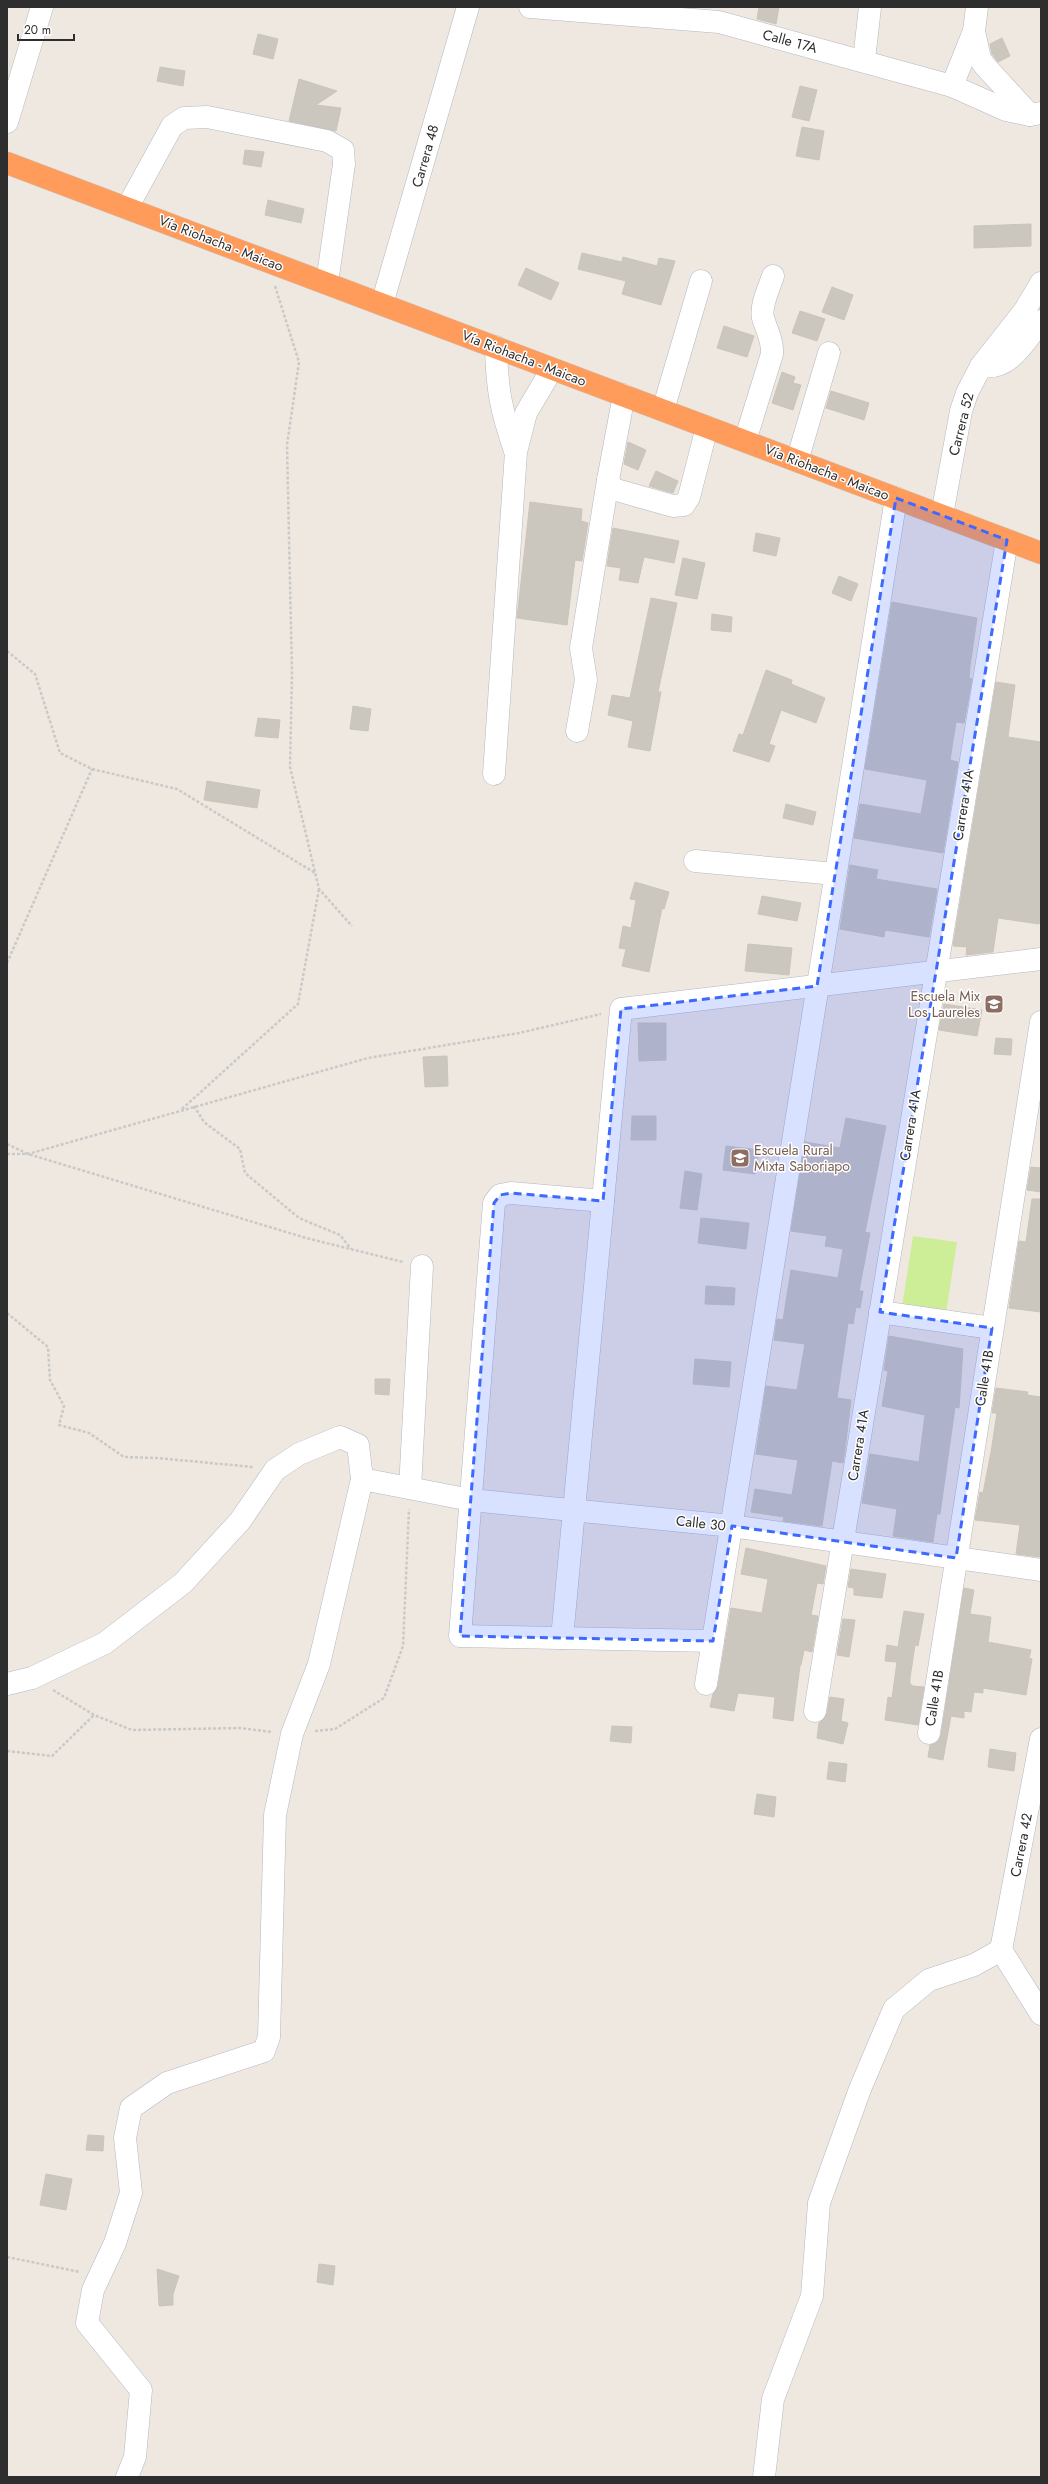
<svg xmlns="http://www.w3.org/2000/svg" width="1048" height="2484" font-family="Jost,sans-serif">
<rect width="100%" height="100%" fill="#efe8e0"/>
<path fill="#cdee97" d="M913,1236L957,1242L946,1313L902,1307Z"/>
<g fill="#cbc6be" stroke="#cbc4b9">
<path d="M759,7H779L776,24L757,19Z"/>
<path d="M258,34L278,39L273,59L253,54Z"/>
<path d="M1002,38L1010,56L998,62L992,54L990,44Z"/>
<path d="M160,67L185,71L183,86L157,81Z"/>
<path d="M299,79L337,91L316,105L341,108L336,131L289,121Z"/>
<path d="M800,86L817,90L809,121L792,117Z"/>
<path d="M802,127L824,131L819,160L796,156Z"/>
<path d="M245,150L264,152L261,167L243,164Z"/>
<path d="M268,200L304,209L301,223L265,215Z"/>
<path d="M1031,224V246L974,248V226Z"/>
<path d="M582,253L622,262L623,257L657,266L659,258L675,261L661,305L622,294L626,281L578,269Z"/>
<path d="M526,268L559,283L551,300L518,285Z"/>
<path d="M832,287L853,295L844,320L822,312Z"/>
<path d="M800,311L825,319L817,341L792,333Z"/>
<path d="M724,326L754,336L747,357L717,348Z"/>
<path d="M782,372L795,377L793,383L801,385L793,410L772,403Z"/>
<path d="M831,391L869,403L864,420L826,408Z"/>
<path d="M628,442L646,450L638,470L624,464Z"/>
<path d="M656,471L678,481L673,493L649,486Z"/>
<path d="M530,502L582,509L581,521L588,523L582,561L575,560L567,625L517,618Z"/>
<path d="M613,528L679,541L674,563L644,557L638,583L619,580L621,568L607,566Z"/>
<path d="M756,533L780,538L776,556L753,551Z"/>
<path d="M683,558L705,563L697,599L675,595Z"/>
<path d="M839,576L858,584L851,601L832,593Z"/>
<path d="M651,598L677,603L658,692H661L650,751L628,747L633,721L608,715L612,695L630,698Z"/>
<path d="M892,602L977,618L970,666L969,678L972,679L964,723L956,722L950,760L958,762L943,853L854,838L860,804L921,814L927,780L865,769Z"/>
<path d="M712,614L732,617L731,632L711,630Z"/>
<path d="M766,670L792,680L791,684L825,698L816,723L781,710L769,744L775,746L769,762L733,751L739,734L743,735Z"/>
<path d="M996,682L1015,685L1008,737L1041,742V911L1039,924L998,918L993,952L966,955L967,947L953,946Z"/>
<path d="M353,706L371,709L368,731L350,729Z"/>
<path d="M258,718L280,720L278,738L255,736Z"/>
<path d="M207,781L260,790L257,808L204,800Z"/>
<path d="M786,804L816,812L813,825L783,818Z"/>
<path d="M850,865L878,870L876,879L937,889L929,937L885,930L884,937L840,929Z"/>
<path d="M635,882L669,892L664,909L662,908L649,972L622,966L626,949L619,948L623,926L631,928L636,900L630,899Z"/>
<path d="M762,896L801,903L797,921L758,914Z"/>
<path d="M748,944L792,948L789,975L745,971Z"/>
<path d="M944,1004L982,1010L977,1036L939,1030Z"/>
<path d="M638,1023H666V1060L639,1061Z"/>
<path d="M996,1038L1012,1039L1011,1055L994,1054Z"/>
<path d="M447,1056L448,1086L425,1087L423,1057Z"/>
<path d="M632,1116H656V1140H631Z"/>
<path d="M846,1118L886,1126L865,1232L870,1233L859,1291H863L860,1308L856,1307L853,1324L848,1323L837,1398L851,1400L845,1449L843,1463L832,1461L822,1526L783,1521L784,1517L751,1512L755,1489L792,1495L798,1460L756,1454L766,1386L797,1390L805,1344L774,1340L777,1319L783,1320L791,1270L838,1278L843,1249L825,1246L827,1236L791,1231L805,1142L840,1148Z"/>
<path d="M726,1146L759,1150L755,1174L723,1170Z"/>
<path d="M1031,1167L1041,1168V1192L1027,1190Z"/>
<path d="M685,1171L702,1174L697,1210L680,1208Z"/>
<path d="M1032,1199H1041V1312L1009,1308L1019,1241L1026,1242Z"/>
<path d="M701,1218L749,1223L746,1249L698,1243Z"/>
<path d="M706,1286L735,1288L734,1305L705,1304Z"/>
<path d="M889,1336L963,1349L959,1408L955,1407L940,1514H937L933,1542L893,1536L897,1509L862,1503L870,1454L919,1462L925,1415L882,1406L888,1371L884,1370Z"/>
<path d="M695,1359L731,1362L729,1387L693,1384Z"/>
<path d="M375,1379H390L389,1395L375,1394Z"/>
<path d="M996,1388L1028,1392L1027,1395L1041,1397V1557L1016,1554L1020,1525L975,1520L980,1492L983,1493L991,1452L997,1413H992Z"/>
<path d="M746,1548L826,1566L823,1584L817,1583L811,1615L818,1616L812,1652L804,1650L801,1665H800L793,1721L773,1718L775,1697L738,1693L734,1711L710,1707L713,1694L718,1686L731,1608L762,1613L768,1579L741,1574Z"/>
<path d="M851,1569L886,1574L882,1598L854,1595V1588L848,1587Z"/>
<path d="M964,1588L974,1590L970,1614L991,1617L988,1642L1031,1650L1029,1658L1032,1659L1026,1695L983,1688V1693L974,1692L971,1712L964,1711V1718L951,1716L943,1760L928,1757L930,1745L938,1741L941,1735Z"/>
<path d="M904,1611L924,1614L918,1646L915,1645L910,1678V1684L913,1686L924,1687L918,1725L885,1720L888,1697L892,1698L897,1662L885,1661L887,1645L898,1647Z"/>
<path d="M843,1619L855,1620L849,1657L837,1655Z"/>
<path d="M830,1697L844,1699L841,1721L848,1723L843,1744L817,1738L819,1723L827,1713Z"/>
<path d="M612,1726L632,1727L631,1743L610,1741Z"/>
<path d="M990,1749L1016,1753L1014,1771L988,1767Z"/>
<path d="M829,1762L847,1764L845,1782L827,1779Z"/>
<path d="M757,1794L776,1797L774,1817L754,1814Z"/>
<path d="M88,2135L104,2136L103,2151L86,2150Z"/>
<path d="M46,2174L72,2179L66,2210L40,2205Z"/>
<path d="M319,2264L335,2266L333,2285L317,2282Z"/>
<path d="M157,2269L179,2276L173,2294V2305L159,2306Z"/>
</g>
<g fill="none" stroke-linecap="round" stroke-linejoin="round">
<defs>
<g id="minor">
<path d="M530,7L719,22L952,86L1006,110L1030,115L1041,113"/>
<path d="M974,31L980,59L985,66L1030,115"/>
<path d="M864,60L870,7"/>
<path d="M952,86L974,31L977,7"/>
<path d="M7,122L42,7"/>
<path d="M127,208L172,126L184,118L207,117L327,141L343,150L344,164L327,283"/>
<path d="M382,304L468,7"/>
<path d="M496,347C497,390 501,410 515,451"/>
<path d="M981,366C1010,371 1025,341 1041,321"/>
<path d="M624,395L608,480L613,489L673,506L684,505L689,497L707,427"/>
<path d="M663,410L701,281"/>
<path d="M745,441L772,354C773,341 767,331 763,318C760,306 769,288 773,276"/>
<path d="M797,461L829,353"/>
<path d="M942,515L961,411L967,393L981,366L1025,310L1041,283"/>
<path d="M577,731L586,680L581,648L608,480"/>
<path d="M494,774L516,452L526,413L552,369"/>
<path d="M695,861L835,874"/>
<path d="M603,1201L511,1193L500,1195L494,1203L460,1636L713,1641"/>
<path d="M880,1312L992,1328"/>
<path d="M362,1479L471,1500L732,1526L1041,1570"/>
<path d="M410,1488L422,1266"/>
<path d="M562,1638L621,1009L1041,959"/>
<path d="M7,1684L32,1678L105,1643L183,1583L240,1521L275,1470L299,1454L340,1437L358,1445L362,1479L319,1664L292,1734L275,1815L269,2037L264,2051L167,2083L131,2108L125,2138L131,2193L115,2243L93,2290L87,2323L141,2390L135,2457L127,2477"/>
<path d="M706,1684L896,498"/>
<path d="M815,1711L1007,540"/>
<path d="M929,1733L1041,1022"/>
<path d="M1001,1950L1041,1739"/>
<path d="M1001,1950L1041,2014"/>
<path d="M764,2477L773,2399L812,2296L819,2203L860,2089L894,2009L929,1980L974,1965L1001,1950"/>
</g>
<path id="highway" d="M7,163L1041,553"/>
</defs>
<use href="#minor" stroke="#b4b7c1" stroke-width="23"/>
<use href="#highway" stroke="#c9c9c9" stroke-width="23"/>
<g stroke="#c9c9c9" stroke-width="2.5" stroke-dasharray="3 2" stroke-linecap="butt">
<path d="M275,286L299,362L287,445L292,674L290,767L319,889L352,926"/>
<path d="M7,651L35,674L60,753L92,769L177,789L315,873"/>
<path d="M7,963L92,769"/>
<path d="M194,1106L204,1122L240,1149L245,1173L299,1218L340,1235L351,1249"/>
<path d="M182,1109L298,1004L319,889"/>
<path d="M7,1144L28,1154L306,1238L403,1262"/>
<path d="M7,1154H28L368,1058L519,1033L601,1014"/>
<path d="M7,1313L48,1347L50,1380L64,1406L59,1425L89,1433L124,1457L157,1458L253,1467"/>
<path d="M53,1690L94,1715L132,1730L240,1728L272,1732"/>
<path d="M315,1731L335,1729L384,1698L403,1646L409,1509"/>
<path d="M7,1751L52,1756L94,1715"/>
<path d="M7,2257L80,2272"/>
</g>
<use href="#minor" stroke="#fff" stroke-width="22"/>
<use href="#highway" stroke="#ff9c5b" stroke-width="22"/>
</g>
<path fill="#3d69ff" fill-opacity="0.2" stroke="#3d69ff" stroke-width="3" stroke-dasharray="8 5" stroke-linejoin="round" d="M896,498L1007,540L880,1312L992,1328L956,1558L732,1526L713,1641L460,1636L494,1203L500,1195L511,1193L603,1201L621,1009L817,986Z"/>
<defs>
<symbol id="school-square" viewBox="-11 -11 22 22"><rect x="-9" y="-9" width="18" height="18" rx="4" fill="#8d6e63" stroke="#fff"/><path d="M0-5L7-2L0 1L-7-2ZM-4 1L0 2.5L4 1V4Q0 6-4 4Z" fill="#fff"/></symbol>
</defs>
<g fill-rule="evenodd">
<use href="#school-square" x="983" y="993" width="22" height="22"/>
<use href="#school-square" x="729" y="1147" width="22" height="22"/>
</g>
<g text-anchor="middle" stroke-width="3" stroke-linejoin="round" paint-order="stroke">
<g font-size="14" fill="#2e2e2e" stroke="#fff">
<text transform="translate(790 41) rotate(15)" y="5">Calle 17A</text>
<text transform="translate(425 156) rotate(-74)" y="5">Carrera 48</text>
<text transform="translate(221 243) rotate(21)" y="5">Vía Riohacha - Maicao</text>
<text transform="translate(524 358) rotate(21)" y="5">Vía Riohacha - Maicao</text>
<text transform="translate(961 424) rotate(-76)" y="5">Carrera 52</text>
<text transform="translate(827 472) rotate(21)" y="5">Vía Riohacha - Maicao</text>
<text transform="translate(963 805) rotate(-81)" y="5">Carrera 41A</text>
<text transform="translate(910 1125) rotate(-81)" y="5">Carrera 41A</text>
<text transform="translate(984 1378) rotate(-81)" y="5">Calle 41B</text>
<text transform="translate(858 1445) rotate(-81)" y="5">Carrera 41A</text>
<text transform="translate(701 1523) rotate(6)" y="5">Calle 30</text>
<text transform="translate(934 1698) rotate(-81)" y="5">Calle 41B</text>
<text transform="translate(1021 1845) rotate(-79)" y="5">Carrera 42</text>
</g>
<g font-size="14" fill="#785e54" stroke="#fff" text-anchor="end">
<text x="980" y="1001">Escuela Mix<tspan x="980" dy="16">Los Laureles</tspan></text>
<text x="754" y="1155" text-anchor="start">Escuela Rural<tspan x="754" dy="16">Mixta Saboriapo</tspan></text>
</g>
</g>
<rect width="1048" height="2484" fill="none" stroke="#2e2e2e" stroke-width="16"/>
<path d="M18 34v6h56v-6" fill="none" stroke="#2e2e2e" stroke-width="2"/>
<text x="24" y="34" font-size="12" fill="#2e2e2e" stroke="#ffffff" stroke-width="3" paint-order="stroke">20 m</text>
</svg>
